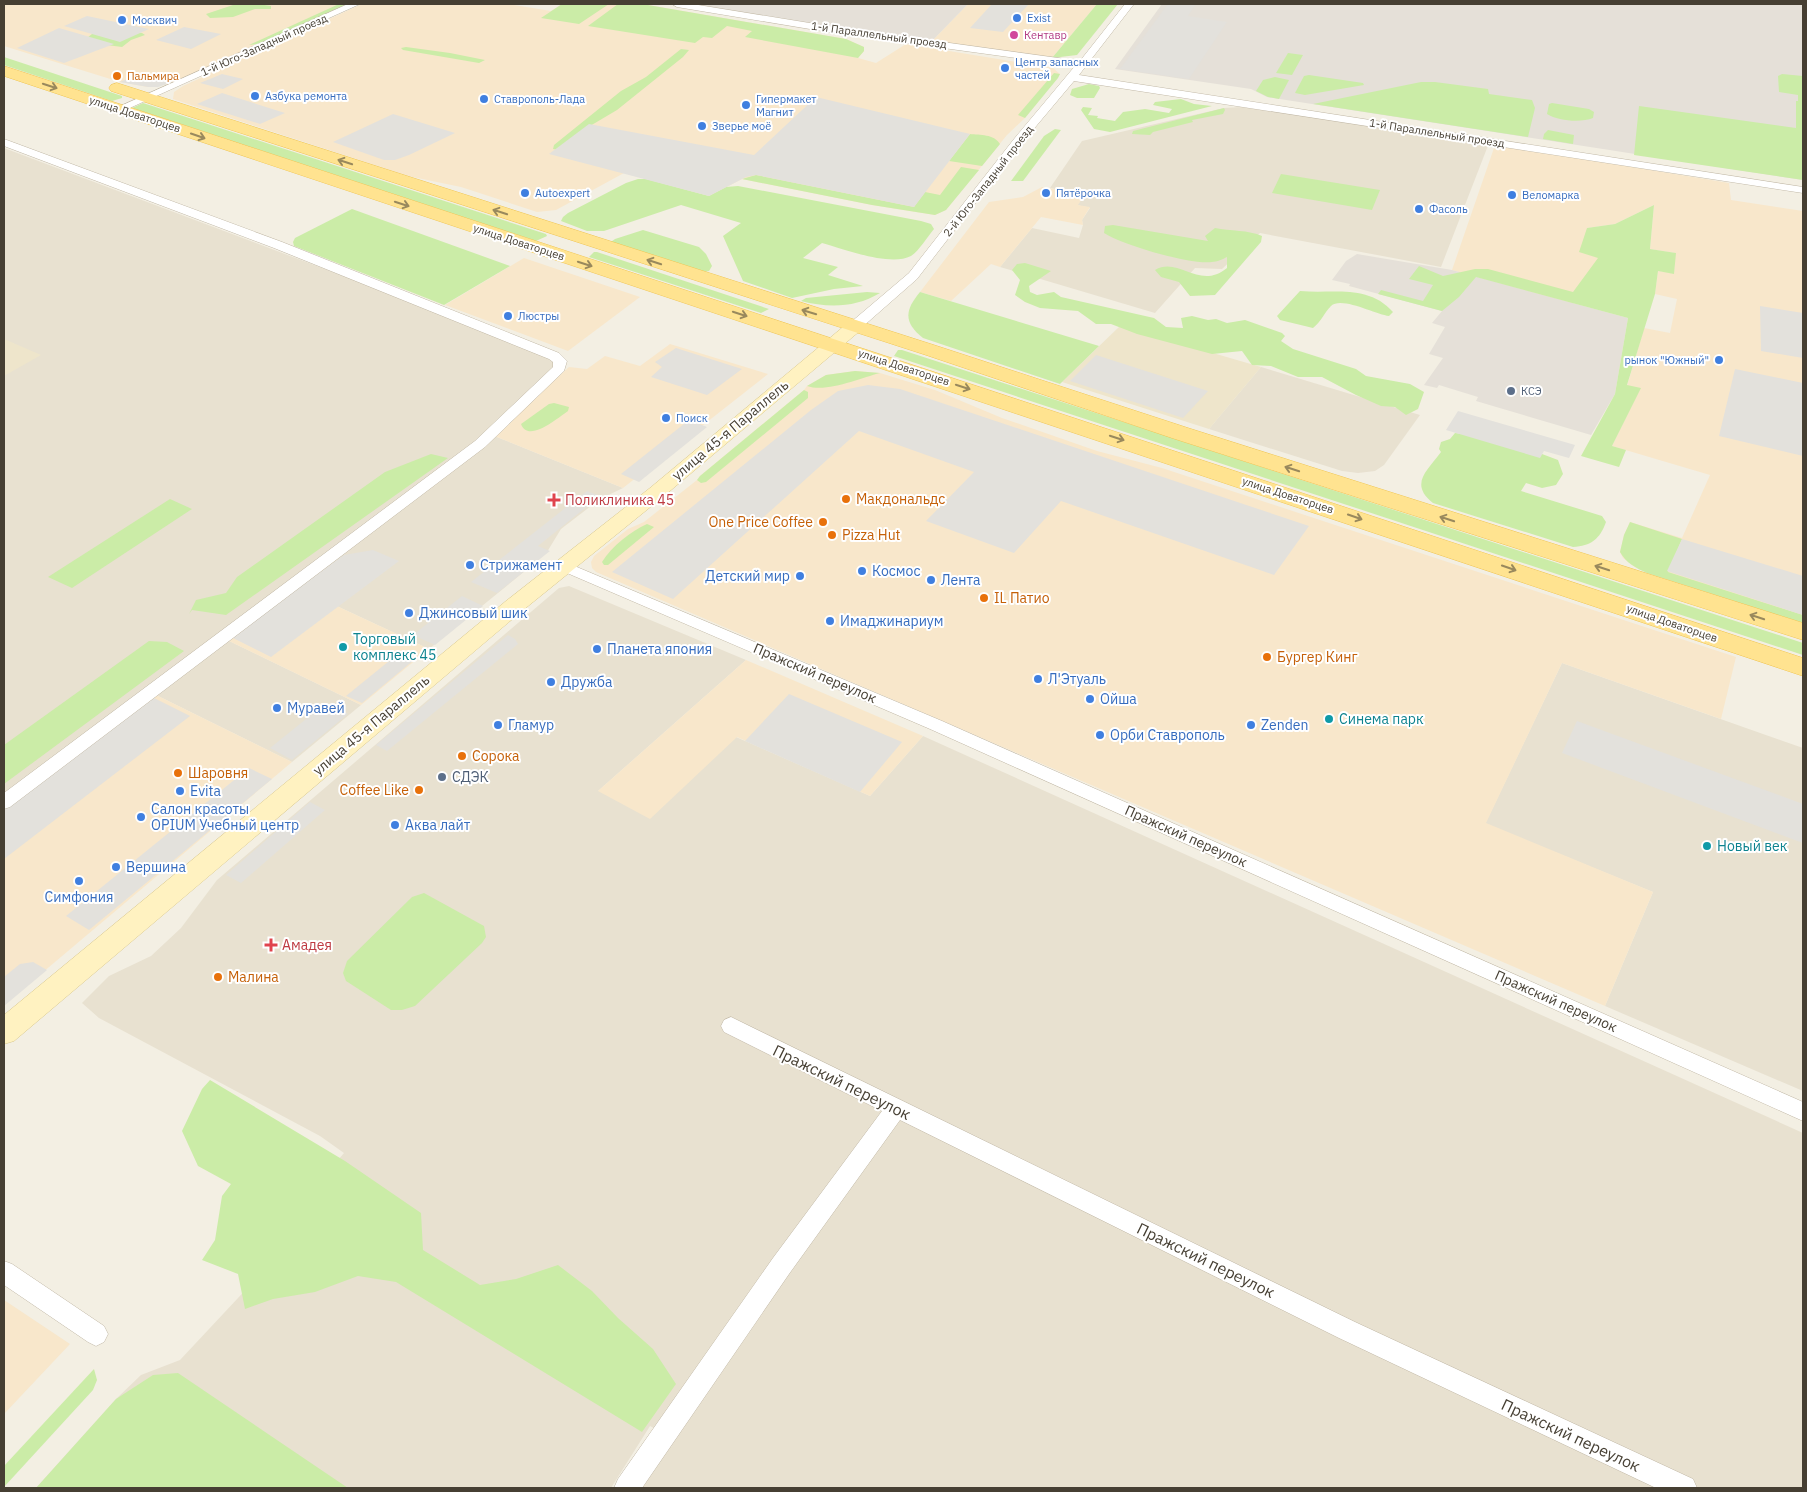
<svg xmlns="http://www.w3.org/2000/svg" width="1807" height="1492" font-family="'IBM Plex Sans',sans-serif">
<rect width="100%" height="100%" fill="#f3efe3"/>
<g fill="#e8e1d0">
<path d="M1241,107L1489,143L1441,267L1260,233L1222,269L1195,268L1155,313L1000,267L1032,228L1079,238L1083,225L1082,220L1090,208L1077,205L1084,194L1050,188L1082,141L1224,108Z"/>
<path d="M4,148L399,297L554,360L553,369L467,450L4,795Z"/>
<path d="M1261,367L1420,415L1384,465L1375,471L1358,473L1342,471L1209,429Z"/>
<path d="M492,435L623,488L600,499L561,529L547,552L536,562L429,649L296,587Z"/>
<path d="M569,586L746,660L598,791L736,737L870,796L923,736L1803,1133V1488H641L673,1438L650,1426L611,1488H36L116,1399L141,1375L180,1360L311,1220L295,1210L344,1153L320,1136L99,1018L82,1003L109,976L151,956L181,928L217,880L559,588Z"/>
<path d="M225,639L361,705L292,762L152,693Z"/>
<path d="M1562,663L1803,748V1091L1605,1006L1653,892L1485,824Z"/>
</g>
<g fill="#f8e7cb">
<path d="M4,4H347L176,83L148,87L120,82L4,46Z"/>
<path d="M362,4H508L551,11L562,4H642L846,39L864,47V51L858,58L876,63L906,44L1053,68L1060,74L1025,118L1007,135L946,210L935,215L872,205L742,179L709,196L624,173L556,210L537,212L461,187L408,176L173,99L174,92L183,86Z"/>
<path d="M968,4H1097L1052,58L932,41Z"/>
<path d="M1500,145L1729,183L1731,200L1803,211V623L1647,573L1635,567L1623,558L1620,552L1624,535L1630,522L1682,538L1710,475L1612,446L1640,389L1627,386L1644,328L1670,333L1677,299L1655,294L1658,271L1674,273L1675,253L1650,249L1654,205L1615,224L1587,228L1605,259L1573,304L1452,270L1494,148Z"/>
<path d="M1042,187L1085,194L1078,205L1090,207L1082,220L1083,225L1041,217L1000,267L991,264L951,301L920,292L989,202L1023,197Z"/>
<path d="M524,258L640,297L568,351L445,305Z"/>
<path d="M670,344L768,374L623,488L492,435L569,367L587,369L605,356L640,366Z"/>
<path d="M855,371L880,373L935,390L1002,418L1097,451L1162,468L1736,657L1721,719L1562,663L1486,823L1653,892L1605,1006L596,572L592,568L591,562L594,556L628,529L644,522L697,480L700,476L804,390L807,386L826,375Z"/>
<path d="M296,587L429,649L361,705L225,639Z"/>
<path d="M746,660L923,736L870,796L737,737L650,819L598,791Z"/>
<path d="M152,693L292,762L4,1005V805Z"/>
<path d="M4,1300L70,1344L4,1414Z"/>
</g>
<g fill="#e5e0d8">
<path d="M693,4H968L932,41L852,30Z"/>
<path d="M1162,4H1803V180L1267,97L1251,89L1115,69Z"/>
<path d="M1357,254L1452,270L1628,318L1615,394L1591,435L1476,401L1478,397L1439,385L1437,388L1424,385L1443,358L1429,354L1445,327L1432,323L1442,311L1349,286L1350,284L1332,280L1346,261Z"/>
</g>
<g fill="#eee5cb">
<path d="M1120,326L1261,367L1209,429L1062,382Z"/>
<path d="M4,339L41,355L4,376Z"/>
</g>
<g fill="#cbeca7">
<path d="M236,4H258L271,6V9H255L233,17L210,18L206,14Z"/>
<path d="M339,4H347L259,44L249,45Z"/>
<path d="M562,4H609L579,24L541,18Z"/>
<path d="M618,4H642L846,39L864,47V51L858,58L745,37L752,31L727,26L712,38L703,37L695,43L588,26Z"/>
<path d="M1097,4H1118L1077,55L1052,58Z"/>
<path d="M97,30L142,33L145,35L131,40L122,47L99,44L87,38Z"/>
<path d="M406,47L450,53L485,60L479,63L403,50L401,48Z"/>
<path d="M681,49L689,50L683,57L617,110L590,126L559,150L553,149L554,145L621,91L646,77Z"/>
<path d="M1288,53L1303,55L1292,75L1276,73Z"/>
<path d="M4,57L122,96V98L112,101L4,65Z"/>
<path d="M1054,73L1060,74L1058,78L1025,118L1018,115Z"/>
<path d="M1782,74L1803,76V180L1634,155L1639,106L1796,128V101H1798V95L1779,92L1778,76Z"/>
<path d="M1309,75L1363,83L1364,85L1305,95L1295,93L1304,76Z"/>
<path d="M1275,77L1289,80L1279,99L1268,97L1256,91L1263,80Z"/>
<path d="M1421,82H1435L1488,89L1489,94L1532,100L1535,108L1528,137L1313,104Z"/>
<path d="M1089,84L1099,86L1100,88L1094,98H1077L1070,95L1072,89Z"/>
<path d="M1181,99L1194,104L1212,106L1110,132L1094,129L1081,110L1083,107L1092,108L1088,115L1098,116L1097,118L1115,121L1123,112L1145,109L1169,113L1172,109L1153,105L1155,102Z"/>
<path d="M143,103L546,234L547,236L536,241L132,108Z"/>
<path d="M1552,103L1589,109L1594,112L1593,118C1581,123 1558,121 1547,114L1549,104Z"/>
<path d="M1224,108L1225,110L1223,114L1192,120L1193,122L1153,132L1150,135L1132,134L1133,131Z"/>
<path d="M1055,129L1061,130L1023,181H1011L1044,136Z"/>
<path d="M1548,130L1574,135L1573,144L1543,139L1544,134Z"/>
<path d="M970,134C980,135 994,134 1000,144L982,166L949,161Z"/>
<path d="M961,167L979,170L946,210L935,215L872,205L742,179L756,175L914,207L925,192L940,195Z"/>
<path d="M1281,174L1380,190L1372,210L1272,193Z"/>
<path d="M638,179H646L709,196L726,187L738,186L921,221L931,224L934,229C928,236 919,251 911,256C890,267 844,249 822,243L803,258L838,267L828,275L863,286L834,289L792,298L743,281L723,236L741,223L681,205L604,231H587L561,221L563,217L568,213L626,183Z"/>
<path d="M1654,205L1650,249L1676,253L1674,274L1658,271L1655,294L1627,385L1641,388L1612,446L1626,450L1619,467L1581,456L1615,394L1628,318L1476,277L1459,297L1442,311L1378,294L1381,290L1423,301L1433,285L1409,279L1419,266L1443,276L1475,269H1488L1573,292L1598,258L1579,252L1587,228L1615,224Z"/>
<path d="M352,209L510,266L444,305L294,246L293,242L295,238Z"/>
<path d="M1113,225L1208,241L1205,236L1215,228C1230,231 1249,230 1262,236L1261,242L1215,295L1190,296L1179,282L1161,277L1155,270C1179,256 1199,291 1227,268V257C1223,259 1217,262 1212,262C1190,265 1123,245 1104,233L1105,226Z"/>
<path d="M643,230L699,247L706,254L712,266L709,271L704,272L611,242L615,239Z"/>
<path d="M594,252H597L769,309L761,313L589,257Z"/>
<path d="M1025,263L1051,271L1029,286L1030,292L1037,295L1054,292L1061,297L1154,318L1166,327L1183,328L1181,318L1192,316L1208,320L1216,319L1227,323L1245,320L1282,333L1285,336L1281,341L1293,349L1356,369L1366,376L1410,384L1424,392L1418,409L1406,415L1395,407L1381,406L1356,395L1322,377H1298L1271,366L1252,365L1242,351L1212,354L1137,334L1111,324H1096L1078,311L1040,308L1025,302L1015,295L1020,280L1012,270L1017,264Z"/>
<path d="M1300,291C1334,294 1368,284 1393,312L1389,316C1376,315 1342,296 1331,306C1324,313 1321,322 1313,328L1280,320L1277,316Z"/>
<path d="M867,292L880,293C855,308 828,308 801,301L806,298Z"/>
<path d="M920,292L1099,346L1060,384L923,338C903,322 905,310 920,292Z"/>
<path d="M898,350H902L1803,643V655L894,356Z"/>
<path d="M855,371L880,373C860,378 827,393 807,386L826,375Z"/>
<path d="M804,390L808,392V398L706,482L701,483L697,480L700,476Z"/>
<path d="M554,403L569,407L568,411C559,417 528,444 521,424L549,404Z"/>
<path d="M1455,433L1505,440L1558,460L1563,474L1556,485L1542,488L1526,483L1521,491L1602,516L1606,522C1600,539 1591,546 1573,547L1433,503C1409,484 1427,471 1441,452L1439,449L1441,442L1450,439Z"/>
<path d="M431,454L448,458L226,615L192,610L189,614L196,600L226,593L237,577L385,472Z"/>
<path d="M170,499L192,509L72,588L48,577Z"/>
<path d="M1630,522L1682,539L1668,572L1803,615V623L1647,573C1636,568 1626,563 1620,552L1624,535Z"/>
<path d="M647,524L654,527L608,565H604L602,562C612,546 631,531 647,524Z"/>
<path d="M149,641L167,642L184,651L4,784V745Z"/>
<path d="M424,893L484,926L486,937L482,943L415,1006L402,1010H391L346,981L343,973L347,961L412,897Z"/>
<path d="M210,1080L345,1161L421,1213L423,1250L480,1285L516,1279L558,1265L592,1291L618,1318L653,1349L676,1384L642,1432L396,1282L358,1276L315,1292L273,1299L245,1309L238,1274L202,1260L215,1240L222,1196L231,1184L198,1166L182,1131L202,1089Z"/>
<path d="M94,1369L97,1380L93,1390L4,1487V1466Z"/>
<path d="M178,1373L348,1488H36L116,1399L153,1375Z"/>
</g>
<g fill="#e3e1dc">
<path d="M992,4H1029L1003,32L970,28Z"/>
<path d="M1168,4H1196L1188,16L1227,22L1189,79L1120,69Z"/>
<path d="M87,16L149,29L120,42L64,26Z"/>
<path d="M184,27L221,34L191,49L156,40Z"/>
<path d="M59,28L114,44L64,63L17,48Z"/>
<path d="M142,73L173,82L158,87H148L120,82Z"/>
<path d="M222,74L243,79L223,89L200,83Z"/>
<path d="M222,93L285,113L260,124L197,104Z"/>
<path d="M816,97L970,134L914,207L756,175L746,177L709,196L549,154L589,124L754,155Z"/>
<path d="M393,114L455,133L409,155L395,160H384L333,142Z"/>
<path d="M1760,306L1803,313V358L1761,351Z"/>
<path d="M676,348L742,369L707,395L651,377L662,367L655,362Z"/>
<path d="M1096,355L1208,391L1183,418L1070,381Z"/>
<path d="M1735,369L1803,383V456L1719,436Z"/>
<path d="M868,385L900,389L1309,526L1274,575L1061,501L1014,553L926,521L974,472L859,431L673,599L612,572L811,410L838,391Z"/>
<path d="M1458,411L1575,445L1569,458L1544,451L1540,458L1446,430Z"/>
<path d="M689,420L707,427L639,482L621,474Z"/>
<path d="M587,491L600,496L538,546L550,551L497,593L471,582Z"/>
<path d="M1682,539L1803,576V615L1667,571Z"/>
<path d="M373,550L399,561L271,657L231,637L344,555Z"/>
<path d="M462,596L483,606L435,645L413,635Z"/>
<path d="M508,635L515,639L518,644L387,751L376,745Z"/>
<path d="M399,653L414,660L362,703L346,696Z"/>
<path d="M789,694L902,742L860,792L745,741Z"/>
<path d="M154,698L190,716L4,859V810Z"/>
<path d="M326,703L348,714L292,760L270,748Z"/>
<path d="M1577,721L1803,804V843L1562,753Z"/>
<path d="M249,768L272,779L89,930L66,916Z"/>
<path d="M310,802L325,810L241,883L226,875Z"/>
<path d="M33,962L47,970L4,1006V977L20,964Z"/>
</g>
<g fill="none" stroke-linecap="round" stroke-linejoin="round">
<defs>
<g id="street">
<path d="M348,4H360L123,111L119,112L114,109Z"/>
<path d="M672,4H692L834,27L1080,61L1125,4H1134L1079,75L1803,187V193L1074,81L1022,143L917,279L860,329H850L849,326L850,323L909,273L1014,139L1075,66L834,33L677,7Z"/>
<path d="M4,139L282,242L559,353L567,361L564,371L485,447L10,807L4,809V793L475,441L553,367V362L549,359L274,248L4,146Z"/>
<path d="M565,562L942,721L1803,1102V1121L930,729L560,570L557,567L560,564Z"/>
<path d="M731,1017L1355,1322L1693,1479L1697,1488H1656L1339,1338L900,1120L789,1274L642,1488H614L618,1479L773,1258L882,1111L724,1032L721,1026L724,1020Z"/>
<path d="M4,1261L12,1264L104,1326L108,1334L104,1342L96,1346L88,1342L4,1285Z"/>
</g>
<path id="secondary" d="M855,320L861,322L864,326L861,330L664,496L522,611L14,1041L4,1044V1015L506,601L650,488L849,322Z"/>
<g id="primary">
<path d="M4,66L1803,658V676L4,76Z"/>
<path d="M117,83L940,347L1188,428L1803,623V640L1172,438L926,355L111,91L109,88L111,85Z"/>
</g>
</defs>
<use href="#street" stroke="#c0b7a5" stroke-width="1"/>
<use href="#secondary" stroke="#d8c78d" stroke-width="1"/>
<use href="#primary" stroke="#f0c655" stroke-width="1"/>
<use href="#street" fill="#fff" fill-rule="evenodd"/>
<use href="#secondary" fill="#fff2c1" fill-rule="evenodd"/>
<use href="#primary" fill="#ffe390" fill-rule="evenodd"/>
</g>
<defs><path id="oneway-shaft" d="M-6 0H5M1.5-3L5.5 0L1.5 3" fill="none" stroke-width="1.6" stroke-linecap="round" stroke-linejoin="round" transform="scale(1.25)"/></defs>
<g stroke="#99895d">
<use href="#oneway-shaft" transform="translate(50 86) rotate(18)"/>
<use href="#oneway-shaft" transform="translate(198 136) rotate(19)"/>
<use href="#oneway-shaft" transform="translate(345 162) rotate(-162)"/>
<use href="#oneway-shaft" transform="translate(402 204) rotate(18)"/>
<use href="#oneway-shaft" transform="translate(500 212) rotate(-162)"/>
<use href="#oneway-shaft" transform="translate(654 262) rotate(-162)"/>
<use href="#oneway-shaft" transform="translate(585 264) rotate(18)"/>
<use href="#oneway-shaft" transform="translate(809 312) rotate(-163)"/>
<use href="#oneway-shaft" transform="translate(740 314) rotate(18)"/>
<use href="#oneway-shaft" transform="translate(963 387) rotate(18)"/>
<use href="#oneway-shaft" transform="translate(1117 438) rotate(18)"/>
<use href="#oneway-shaft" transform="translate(1292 469) rotate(-162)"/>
<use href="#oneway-shaft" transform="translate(1355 517) rotate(19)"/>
<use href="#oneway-shaft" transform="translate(1447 519) rotate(-162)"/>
<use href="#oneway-shaft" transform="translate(1509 568) rotate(19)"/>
<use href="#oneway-shaft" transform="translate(1602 568) rotate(-162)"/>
<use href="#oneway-shaft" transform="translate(1757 617) rotate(-162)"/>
</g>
<g fill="#3f7fe0" stroke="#fff" stroke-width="2">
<circle cx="1017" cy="18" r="5"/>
<circle cx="122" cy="20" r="5"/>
<circle cx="1005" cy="68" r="5"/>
<circle cx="255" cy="96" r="5"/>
<circle cx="484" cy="99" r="5"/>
<circle cx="746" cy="105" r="5"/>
<circle cx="702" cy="126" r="5"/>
<circle cx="525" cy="193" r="5"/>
<circle cx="1046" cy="193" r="5"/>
<circle cx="1512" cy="195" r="5"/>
<circle cx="1419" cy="209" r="5"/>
<circle cx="508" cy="316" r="5"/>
<circle cx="1719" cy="360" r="5"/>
<circle cx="666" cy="418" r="5"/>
<circle cx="470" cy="565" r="5"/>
<circle cx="862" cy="571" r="5"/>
<circle cx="800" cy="576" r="5"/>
<circle cx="931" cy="580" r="5"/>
<circle cx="409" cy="613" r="5"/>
<circle cx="830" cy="621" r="5"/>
<circle cx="597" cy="649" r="5"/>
<circle cx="1038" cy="679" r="5"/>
<circle cx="551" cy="682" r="5"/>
<circle cx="1090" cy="699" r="5"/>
<circle cx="277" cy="708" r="5"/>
<circle cx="498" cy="725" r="5"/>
<circle cx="1251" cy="725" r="5"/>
<circle cx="1100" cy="735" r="5"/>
<circle cx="180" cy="791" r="5"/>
<circle cx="141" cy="817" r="5"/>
<circle cx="395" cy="825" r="5"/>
<circle cx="116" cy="867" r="5"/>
<circle cx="79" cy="881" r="5"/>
</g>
<circle fill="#d1479c" stroke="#fff" stroke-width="2" cx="1014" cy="35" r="5"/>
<g fill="#e8710a" stroke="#fff" stroke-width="2">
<circle cx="117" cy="76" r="5"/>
<circle cx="846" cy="499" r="5"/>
<circle cx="823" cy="522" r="5"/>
<circle cx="832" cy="535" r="5"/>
<circle cx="984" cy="598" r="5"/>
<circle cx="1267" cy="657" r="5"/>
<circle cx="462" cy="756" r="5"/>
<circle cx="178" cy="773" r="5"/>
<circle cx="419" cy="790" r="5"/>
<circle cx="218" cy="977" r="5"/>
</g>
<g fill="#5c6f8a" stroke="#fff" stroke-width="2">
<circle cx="1511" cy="391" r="5"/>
<circle cx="442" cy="777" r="5"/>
</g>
<g fill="#e0444e" stroke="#fff" stroke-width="2">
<path d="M551.5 492.5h5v5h5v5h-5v5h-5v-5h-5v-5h5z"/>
<path d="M268.5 937.5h5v5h5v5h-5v5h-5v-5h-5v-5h5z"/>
</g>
<g fill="#0f9aa8" stroke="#fff" stroke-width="2">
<circle cx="343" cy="647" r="5"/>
<circle cx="1329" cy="719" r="5"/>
<circle cx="1707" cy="846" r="5"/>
</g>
<g text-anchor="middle" stroke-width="4" stroke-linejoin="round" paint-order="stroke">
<g font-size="11" fill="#366cbe" stroke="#fff" text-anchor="start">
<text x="1027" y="22">Exist</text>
<text x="132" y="24">Москвич</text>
<text x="1015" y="66">Центр запасных<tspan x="1015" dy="13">частей</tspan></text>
<text x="265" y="100">Азбука ремонта</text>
<text x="494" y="103">Ставрополь-Лада</text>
<text x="756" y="103">Гипермакет<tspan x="756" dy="13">Магнит</tspan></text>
<text x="712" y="130">Зверье моё</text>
<text x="535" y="197">Autoexpert</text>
<text x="1056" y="197">Пятёрочка</text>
<text x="1522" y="199">Веломарка</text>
<text x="1429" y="213">Фасоль</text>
<text x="518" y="320">Люстры</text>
<text x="1709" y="364" text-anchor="end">рынок "Южный"</text>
<text x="676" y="422">Поиск</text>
</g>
<g font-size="11" fill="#463f33" stroke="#fff">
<text transform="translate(879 35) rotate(8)" y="4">1-й Параллельный проезд</text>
<text transform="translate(264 45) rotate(-24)" y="4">1-й Юго-Западный проезд</text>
<text transform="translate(135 114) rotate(18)" y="4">улица Доваторцев</text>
<text transform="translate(1437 133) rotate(9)" y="4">1-й Параллельный проезд</text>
<text transform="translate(988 181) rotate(-52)" y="4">2-й Юго-Западный проезд</text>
<text transform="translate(519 242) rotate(18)" y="4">улица Доваторцев</text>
<text transform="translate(904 367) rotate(18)" y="4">улица Доваторцев</text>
<text transform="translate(1288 495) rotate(18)" y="4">улица Доваторцев</text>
<text transform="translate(1672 623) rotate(19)" y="4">улица Доваторцев</text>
</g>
<g font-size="11" fill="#b23c85" stroke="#fff" text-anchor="start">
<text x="1024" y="39">Кентавр</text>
</g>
<g font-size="11" fill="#c56008" stroke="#fff" text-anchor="start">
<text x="127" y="80">Пальмира</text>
</g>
<g font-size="11" fill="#4e5e75" stroke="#fff" text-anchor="start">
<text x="1521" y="395">КСЭ</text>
</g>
<g font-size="14" fill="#463f33" stroke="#fff">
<text transform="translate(730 430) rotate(-40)" y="5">улица 45-я Параллель</text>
<text transform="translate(815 673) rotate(23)" y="5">Пражский переулок</text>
<text transform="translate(371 725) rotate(-40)" y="5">улица 45-я Параллель</text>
<text transform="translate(1186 836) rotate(24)" y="5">Пражский переулок</text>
<text transform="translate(1556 1001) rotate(24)" y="5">Пражский переулок</text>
</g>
<g font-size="14" fill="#c56008" stroke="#fff" text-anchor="start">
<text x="856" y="504">Макдональдс</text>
<text x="813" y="527" text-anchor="end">One Price Coffee</text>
<text x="842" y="540">Pizza Hut</text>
<text x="994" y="603">IL Патио</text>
<text x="1277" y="662">Бургер Кинг</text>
<text x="472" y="761">Сорока</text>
<text x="188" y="778">Шаровня</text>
<text x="409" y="795" text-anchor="end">Coffee Like</text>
<text x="228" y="982">Малина</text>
</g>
<g font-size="14" fill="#be3a42" stroke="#fff" text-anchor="start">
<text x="565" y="505">Поликлиника 45</text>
<text x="282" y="950">Амадея</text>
</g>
<g font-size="14" fill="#366cbe" stroke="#fff" text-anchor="start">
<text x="480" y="570">Стрижамент</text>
<text x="872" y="576">Космос</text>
<text x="790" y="581" text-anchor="end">Детский мир</text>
<text x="941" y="585">Лента</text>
<text x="419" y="618">Джинсовый шик</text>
<text x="840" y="626">Имаджинариум</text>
<text x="607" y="654">Планета япония</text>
<text x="1048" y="684">Л'Этуаль</text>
<text x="561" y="687">Дружба</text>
<text x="1100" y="704">Ойша</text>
<text x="287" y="713">Муравей</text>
<text x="508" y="730">Гламур</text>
<text x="1261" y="730">Zenden</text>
<text x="1110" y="740">Орби Ставрополь</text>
<text x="190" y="796">Evita</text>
<text x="151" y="814">Салон красоты<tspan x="151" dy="16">OPIUM Учебный центр</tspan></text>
<text x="405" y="830">Аква лайт</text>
<text x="126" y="872">Вершина</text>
<text x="79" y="902" text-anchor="middle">Симфония</text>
</g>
<g font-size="14" fill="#0d838f" stroke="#fff" text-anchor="start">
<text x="353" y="644">Торговый<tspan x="353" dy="16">комплекс 45</tspan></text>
<text x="1339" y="724">Синема парк</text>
<text x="1717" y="851">Новый век</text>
</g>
<g font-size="14" fill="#4e5e75" stroke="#fff" text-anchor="start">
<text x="452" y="782">СДЭК</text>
</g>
<g font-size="16" fill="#463f33" stroke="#fff">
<text transform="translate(842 1082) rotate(26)" y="6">Пражский переулок</text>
<text transform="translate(1206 1260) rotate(26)" y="6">Пражский переулок</text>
<text transform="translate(1571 1435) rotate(25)" y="6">Пражский переулок</text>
</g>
</g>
<rect width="1807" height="1492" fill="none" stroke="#463f33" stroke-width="10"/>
</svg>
